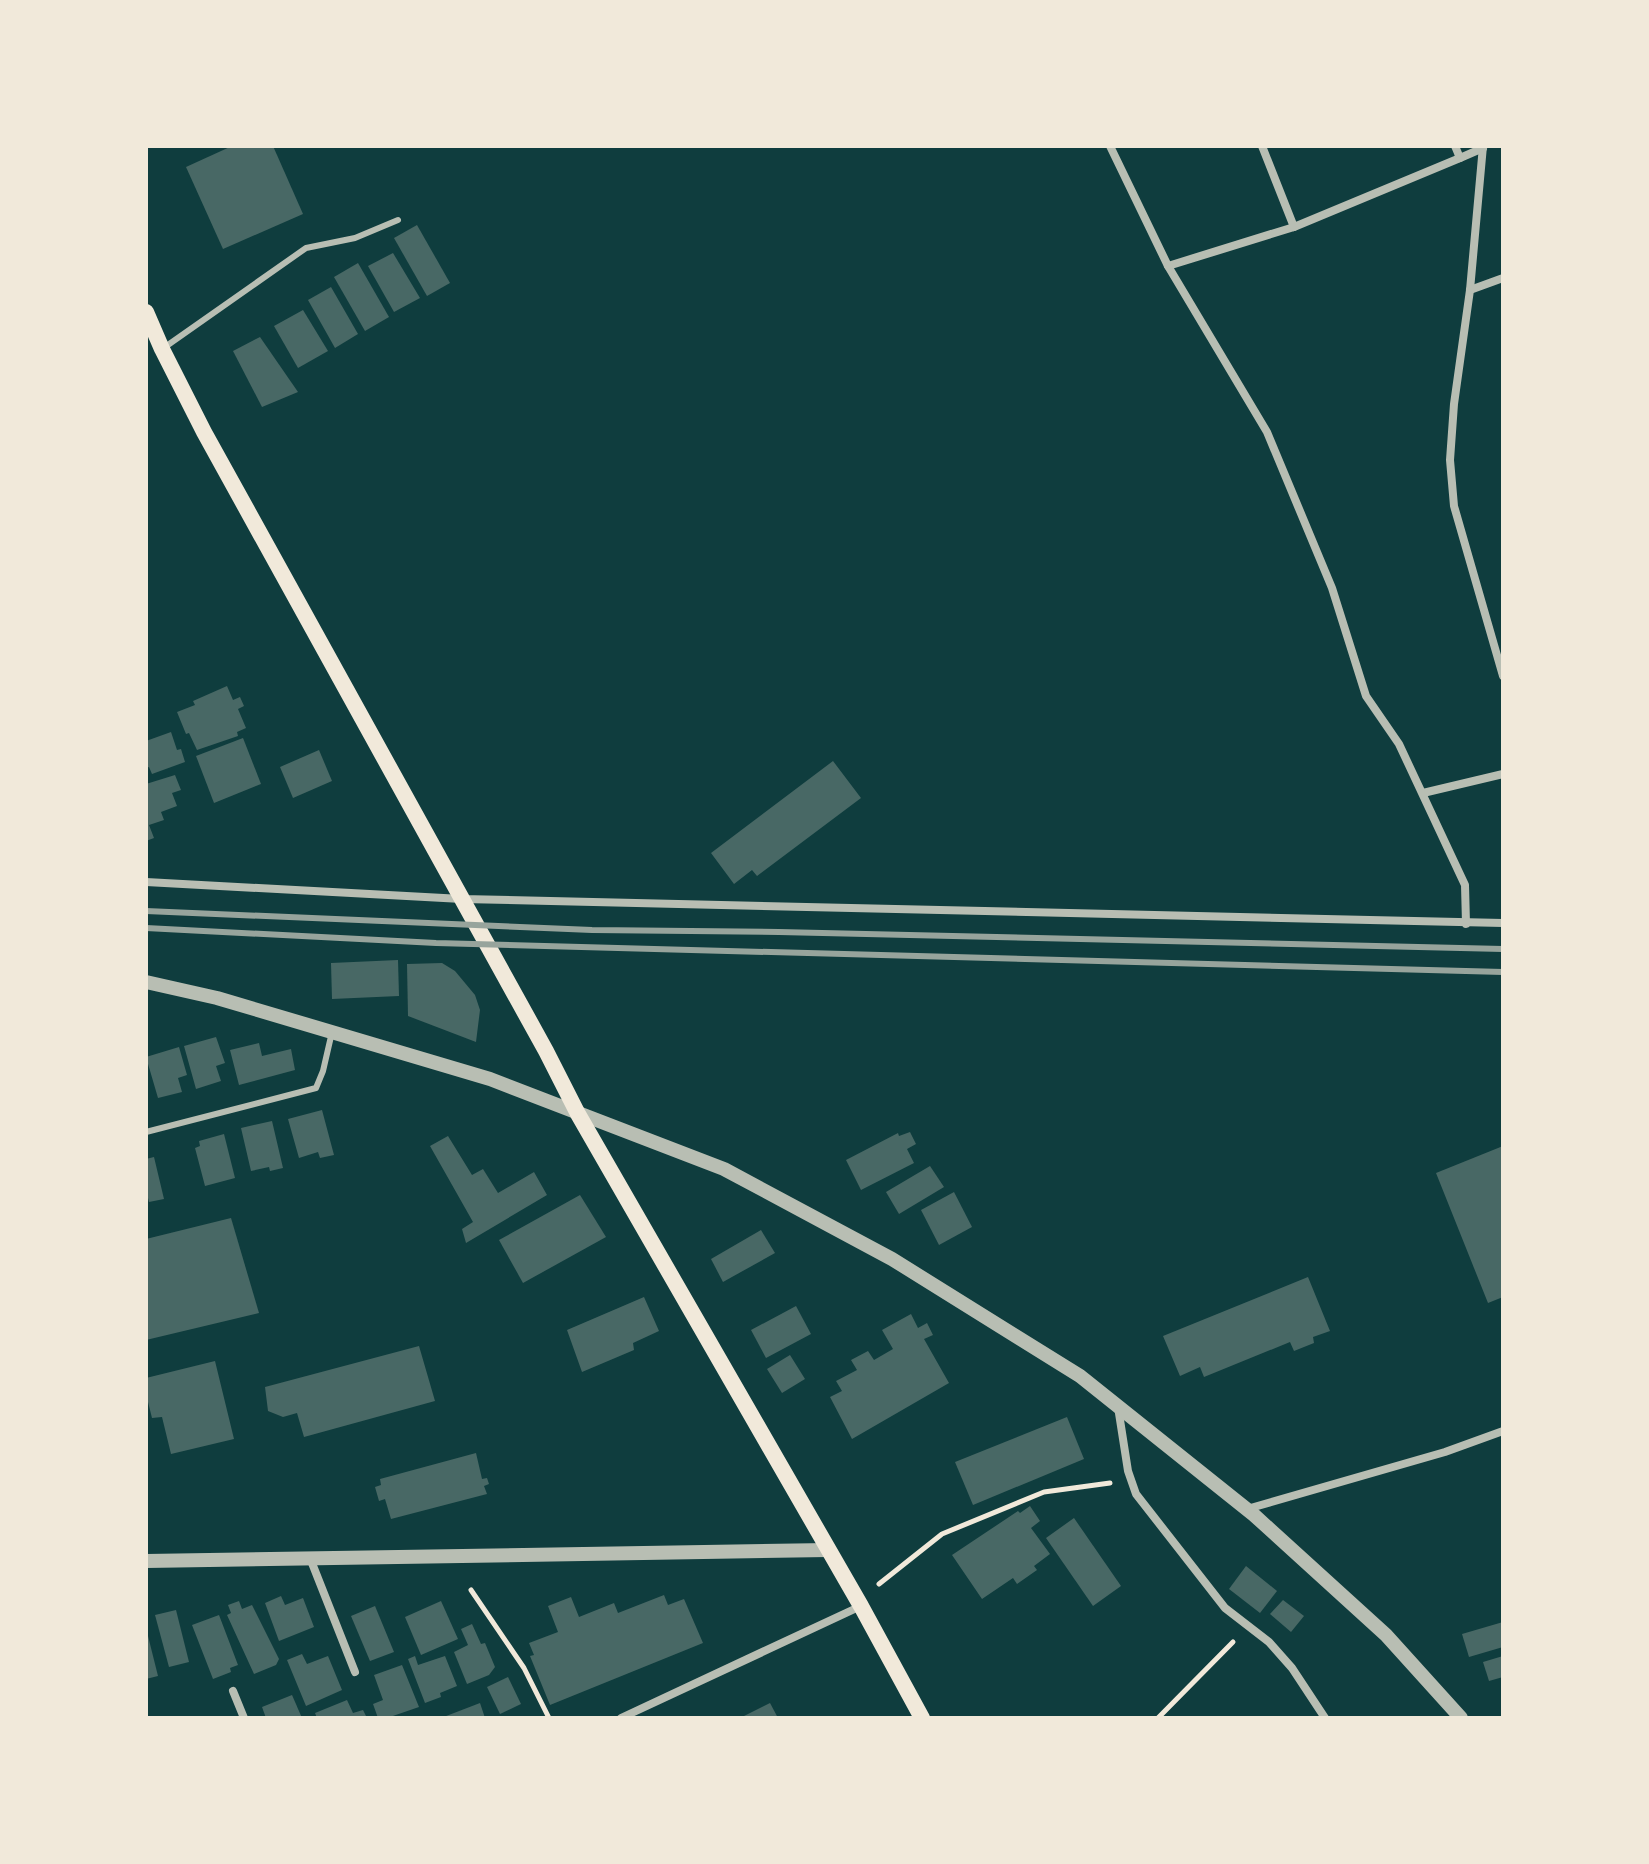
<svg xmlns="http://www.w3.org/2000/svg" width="1649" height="1864" font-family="Commissioner,sans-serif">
<rect width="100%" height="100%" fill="#0f3d3e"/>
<g fill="#486865">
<path d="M232,146H273L303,214L223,249L186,167Z"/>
<path d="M417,225L450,283L427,296L394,238Z"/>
<path d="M393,253L420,298L394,312L368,266Z"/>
<path d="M358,263L389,317L365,331L334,277Z"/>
<path d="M331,287L358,334L335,348L308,300Z"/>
<path d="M303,310L328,351L298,368L274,326Z"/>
<path d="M260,337L298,392L262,407L233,351Z"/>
<path d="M227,686L233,700L240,697L244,706L238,709L246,728L237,732L238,736L197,750L189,733L186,734L177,712L195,705L193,701Z"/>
<path d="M171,732L177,750L181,749L185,762L152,774L149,767L146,768V741Z"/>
<path d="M243,738L261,784L214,803L196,756Z"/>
<path d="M319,750L332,781L293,798L280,767Z"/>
<path d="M833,761L861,798L757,876L752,870L734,884L711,853Z"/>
<path d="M175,775L181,790L172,793L177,806L161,812L164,820L149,825L154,838L146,841V784Z"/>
<path d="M398,960L399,996L332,999L331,963Z"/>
<path d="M442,963L455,971L475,995L480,1010L476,1042L408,1016L407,964Z"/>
<path d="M216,1037L225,1063L216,1066L221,1081L196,1089L184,1046Z"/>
<path d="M259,1043L262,1056L291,1049L295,1070L239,1085L230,1050Z"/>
<path d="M179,1047L187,1075L178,1078L182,1092L158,1098L146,1057Z"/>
<path d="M322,1110L334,1155L320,1158L318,1152L299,1158L288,1119Z"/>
<path d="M272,1121L283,1168L270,1171L269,1167L251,1171L241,1128Z"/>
<path d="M910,1132L916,1144L907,1149L914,1163L861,1190L846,1160L898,1133L899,1136Z"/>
<path d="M224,1134L235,1178L205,1186L195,1148L200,1146L199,1141Z"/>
<path d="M448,1136L472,1175L483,1169L498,1193L534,1172L547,1195L466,1243L462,1229L473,1222L430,1146Z"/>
<path d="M1503,1146V1297L1488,1303L1436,1173Z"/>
<path d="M154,1157L164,1199L149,1202L148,1198H146V1159Z"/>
<path d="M930,1166L944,1187L899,1214L886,1192Z"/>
<path d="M954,1192L972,1227L939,1245L921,1210Z"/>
<path d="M580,1195L606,1237L523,1283L499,1240Z"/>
<path d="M231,1218L259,1313L146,1340V1239Z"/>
<path d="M761,1230L775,1253L723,1282L711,1259Z"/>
<path d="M1308,1277L1330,1331L1313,1337L1314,1343L1294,1351L1290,1342L1204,1377L1200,1367L1180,1376L1163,1336Z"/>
<path d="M644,1297L659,1331L633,1343L634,1350L582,1372L567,1330Z"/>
<path d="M796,1306L811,1334L766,1358L751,1330Z"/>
<path d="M911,1314L918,1328L927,1323L933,1335L924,1339L949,1383L852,1439L830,1397L842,1391L836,1381L857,1370L851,1360L868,1351L874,1360L893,1349L882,1330Z"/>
<path d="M419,1346L435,1401L304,1437L297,1413L283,1417L268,1411L265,1387Z"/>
<path d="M790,1355L805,1379L782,1393L767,1369Z"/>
<path d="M215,1361L234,1439L171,1454L162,1417L152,1418L146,1394V1378Z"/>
<path d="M1067,1417L1084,1459L973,1505L955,1462Z"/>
<path d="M476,1453L482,1479L487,1478L489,1484L484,1486L487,1494L391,1519L385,1499L379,1501L375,1487L381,1485L380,1479Z"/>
<path d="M1030,1506L1040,1521L1031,1528L1050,1554L1034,1566L1037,1570L1017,1584L1013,1578L982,1599L952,1555L1018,1511L1020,1513Z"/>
<path d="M1074,1518L1121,1586L1093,1606L1046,1538Z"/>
<path d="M1246,1566L1277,1591L1260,1613L1229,1589Z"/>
<path d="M664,1595L668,1605L684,1599L703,1643L550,1705L530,1656L534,1655L529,1643L558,1632L548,1606L571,1597L579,1617L614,1603L618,1613Z"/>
<path d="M281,1596L285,1605L303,1598L314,1627L279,1641L265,1603Z"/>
<path d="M1283,1600L1304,1616L1291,1632L1270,1614Z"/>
<path d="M239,1601L242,1609L252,1605L279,1659L276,1665L254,1674L227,1615L231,1613L228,1605Z"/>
<path d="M441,1601L458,1639L421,1655L405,1617Z"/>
<path d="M375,1606L394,1652L370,1661L351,1616Z"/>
<path d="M176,1610L189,1662L169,1667L155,1615Z"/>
<path d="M219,1615L238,1665L230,1668L231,1672L213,1679L192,1625Z"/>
<path d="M1503,1622V1647L1469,1657L1462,1634Z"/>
<path d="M472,1624L481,1644L485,1643L495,1667L489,1675L467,1684L454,1652L468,1645L461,1629Z"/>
<path d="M146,1628L158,1676L146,1679Z"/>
<path d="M302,1654L307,1664L328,1656L342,1690L306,1706L287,1660Z"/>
<path d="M415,1656L418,1665L445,1656L457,1686L440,1693L441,1697L425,1703L408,1659Z"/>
<path d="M1503,1656V1677L1489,1681L1483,1662Z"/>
<path d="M402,1665L419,1707L387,1718H378L373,1704L383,1700L374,1675Z"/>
<path d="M508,1677L521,1704L500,1714L487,1687Z"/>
<path d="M292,1695L302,1718H266L262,1707Z"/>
<path d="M347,1700L353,1713L363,1710L367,1718H317L315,1713Z"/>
<path d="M480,1703L485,1718H441Z"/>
<path d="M770,1703L778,1718H740Z"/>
</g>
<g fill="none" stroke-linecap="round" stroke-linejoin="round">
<g stroke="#f1e9da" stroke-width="5">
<path d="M879,1584L942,1534L1044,1492L1110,1483"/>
<path d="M471,1590L524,1668L549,1718"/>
<path d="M1158,1718L1233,1642"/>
</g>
<g stroke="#b8beb3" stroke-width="6">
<path d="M165,347L306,248L355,238L398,220"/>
<path d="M146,1132L316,1088L323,1071L332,1032"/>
</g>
<g stroke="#b8beb3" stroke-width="8">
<path d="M1110,146L1168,266L1294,227L1460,158"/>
<path d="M1262,146L1294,227"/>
<path d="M1455,146L1460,158L1483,148"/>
<path d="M1483,146L1470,290L1454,404L1450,460L1454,506L1503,676"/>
<path d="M1168,266L1267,432L1332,588L1366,696L1399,744L1465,885L1466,924"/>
<path d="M1470,290L1503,278"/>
<path d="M1423,793L1503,774"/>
<path d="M146,882L462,899L1503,923"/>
<path d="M1118,1407L1128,1471L1136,1494L1225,1608L1269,1642L1292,1668L1325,1718"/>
<path d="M1247,1509L1445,1452L1503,1431"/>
<path d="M310,1558L355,1672"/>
<path d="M233,1691L244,1718"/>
<path d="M621,1718L861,1606"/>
</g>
<g stroke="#b8beb3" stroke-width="14">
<path d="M146,982L217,998L490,1079L724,1169L892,1259L1080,1376L1254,1515L1386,1635L1461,1718"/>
<path d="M146,1561L828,1550"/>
</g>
<path stroke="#f1e9da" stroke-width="16" d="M146,312L162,349L204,432L546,1051L578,1114L861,1606L922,1718"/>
<g stroke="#97a49c" stroke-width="6">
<path d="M146,911L592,930L779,932L1503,949"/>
<path d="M146,928L436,943L1503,972"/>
</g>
</g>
<rect width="1649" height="1864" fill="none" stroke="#f1e9da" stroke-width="296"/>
</svg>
